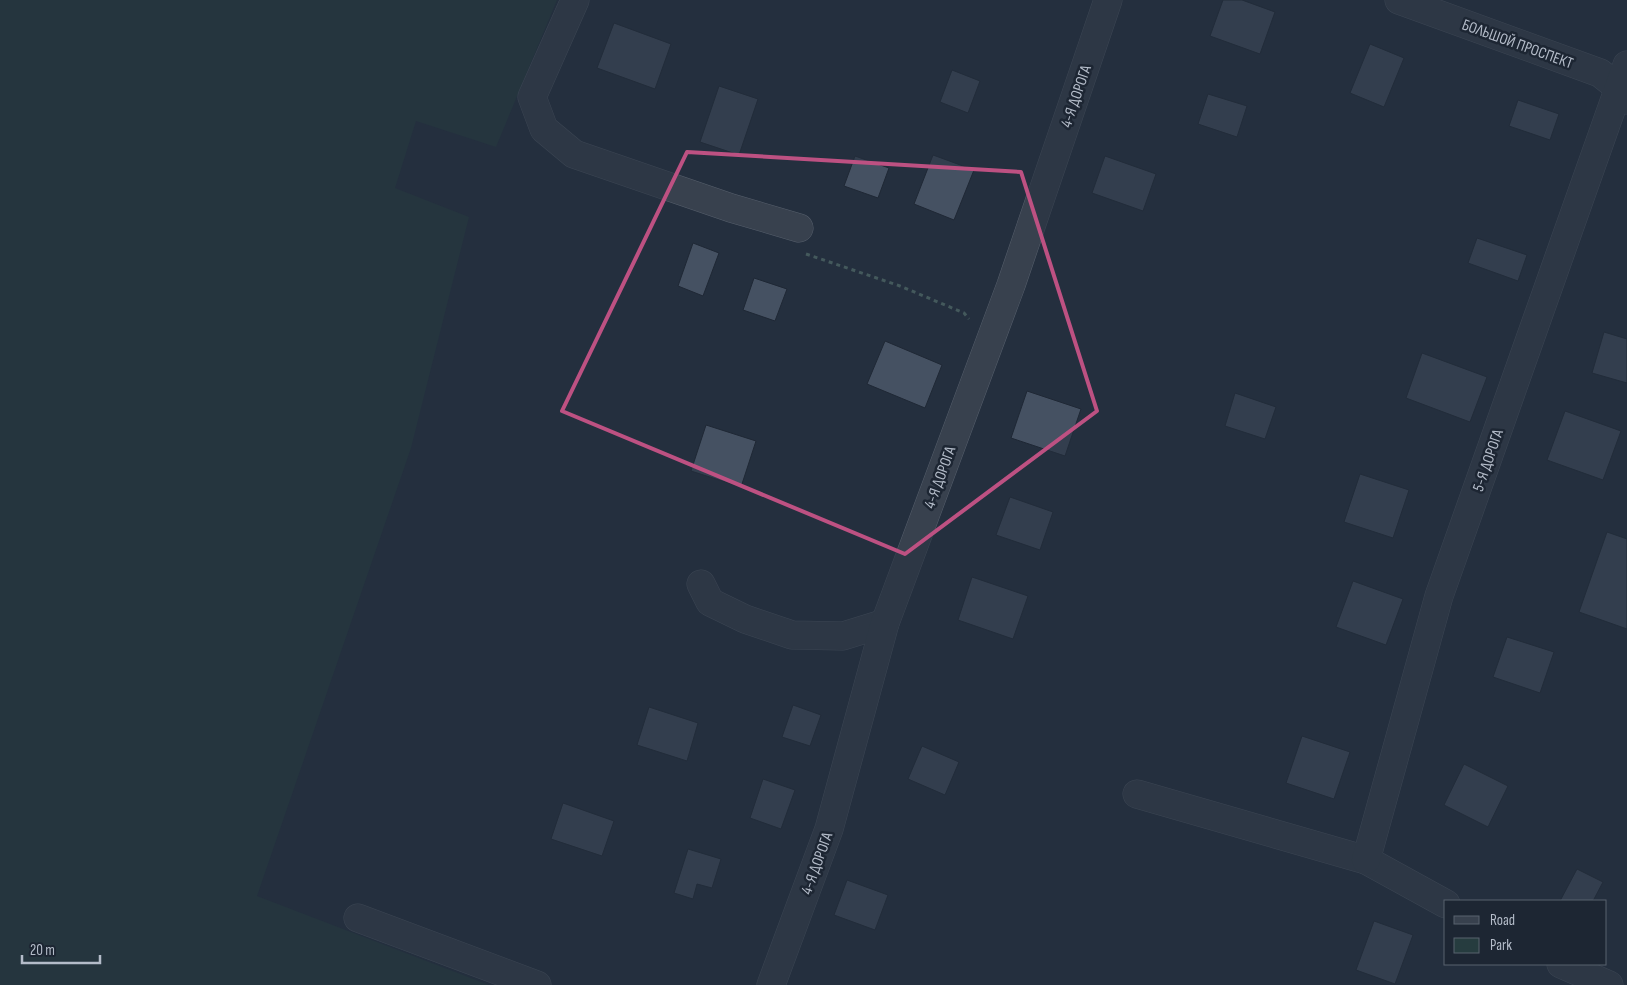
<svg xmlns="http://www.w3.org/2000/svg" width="1627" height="985" font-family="'Sofia Sans Condensed',sans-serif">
<rect width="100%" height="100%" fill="#242f3e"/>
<path fill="#263c3f" d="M0,0H557L496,147L416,121L395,188L469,217L411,448L257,896L489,985H0Z"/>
<g fill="#455162" stroke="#1f2835">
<path d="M1223,0H1242L1275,12L1260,54L1210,36Z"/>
<path d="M614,23L671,44L655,89L597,68Z"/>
<path d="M1370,44L1404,58L1384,107L1350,93Z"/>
<path d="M952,70L980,81L968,113L940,102Z"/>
<path d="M719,86L758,99L739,155L700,142Z"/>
<path d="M1208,94L1247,106L1237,137L1198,124Z"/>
<path d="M1518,100L1559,114L1550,140L1509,126Z"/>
<path d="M933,155L974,170L954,220L914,204Z"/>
<path d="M855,156L889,168L878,198L844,186Z"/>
<path d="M1105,156L1156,174L1143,211L1092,193Z"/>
<path d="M1477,238L1527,255L1518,281L1468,263Z"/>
<path d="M693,243L719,253L703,296L678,286Z"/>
<path d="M754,278L787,289L775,321L743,310Z"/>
<path d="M1604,332L1627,339V383L1592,373Z"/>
<path d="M885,341L942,365L925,408L867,384Z"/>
<path d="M1422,353L1487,377L1470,422L1406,398Z"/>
<path d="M1027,391L1081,409L1065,456L1011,438Z"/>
<path d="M1235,393L1276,407L1265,439L1225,426Z"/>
<path d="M1565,411L1621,431L1603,480L1547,460Z"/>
<path d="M706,425L756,441L741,487L691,471Z"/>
<path d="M1360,474L1409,490L1393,538L1344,522Z"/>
<path d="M1010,497L1053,512L1040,550L996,535Z"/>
<path d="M1607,532L1627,539V629L1579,612Z"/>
<path d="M972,577L1028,596L1013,639L958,620Z"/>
<path d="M1353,581L1403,599L1386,645L1336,627Z"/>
<path d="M1507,637L1554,652L1540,693L1493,677Z"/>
<path d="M793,705L821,715L810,746L782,737Z"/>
<path d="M649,707L698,723L687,761L637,745Z"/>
<path d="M1302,736L1350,752L1334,799L1286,783Z"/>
<path d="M922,746L959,762L945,795L908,779Z"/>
<path d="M1464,764L1508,786L1488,827L1444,805Z"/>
<path d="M763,779L795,790L781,829L750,818Z"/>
<path d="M563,803L614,821L602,856L551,839Z"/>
<path d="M688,849L721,859L712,888L697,884L693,899L674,893Z"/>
<path d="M1577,869L1603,882L1593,901H1560Z"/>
<path d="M847,880L888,895L875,930L834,915Z"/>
<path d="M1374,921L1413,935L1395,984L1356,970Z"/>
</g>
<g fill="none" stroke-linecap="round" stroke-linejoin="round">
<defs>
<g id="minor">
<path d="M575,0L532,97L544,129L574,154L731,208L799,228"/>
<path d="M1399,0L1600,73L1619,88L1627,100"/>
<path d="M701,584L710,602L745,619L792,635L843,636L885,623"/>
<path d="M1137,794L1366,860L1446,904"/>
<path d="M1366,860L1439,596L1627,65"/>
<path d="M358,918L537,985"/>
<path d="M1561,964L1609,985"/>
<path d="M771,985L829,829L885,623L1011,285L1108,0"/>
</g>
</defs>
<use href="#minor" stroke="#565f6c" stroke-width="29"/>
<path stroke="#44595c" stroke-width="3" stroke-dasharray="4 4" stroke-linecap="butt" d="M806,254L900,286L964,313L969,319"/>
<use href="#minor" stroke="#38414e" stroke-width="28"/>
</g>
<path d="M0 0H1627V985H0ZM687,152L1021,172L1097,411L905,554L562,411Z" fill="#242f3e" fill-opacity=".55" fill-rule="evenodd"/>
<path fill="none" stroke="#bd5182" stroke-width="4" stroke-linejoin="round" d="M687,152L1021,172L1097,411L905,554L562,411Z"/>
<g text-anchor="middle" stroke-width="5" stroke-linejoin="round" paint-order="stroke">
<g font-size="16" fill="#b4bcc9" stroke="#1d2633">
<text transform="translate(1518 43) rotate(20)" y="6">БОЛЬШОЙ ПРОСПЕКТ</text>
<text transform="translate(1075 96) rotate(-71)" y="6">4-Я ДОРОГА</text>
<text transform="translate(1487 460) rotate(-71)" y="6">5-Я ДОРОГА</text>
<text transform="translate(939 477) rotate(-70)" y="6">4-Я ДОРОГА</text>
<text transform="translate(816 863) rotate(-70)" y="6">4-Я ДОРОГА</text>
</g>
</g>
<rect x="1444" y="900" width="162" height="65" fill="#1d2633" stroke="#59626f"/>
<rect x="1454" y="916" width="25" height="8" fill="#38414e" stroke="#59626f"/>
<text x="1490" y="925" font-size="15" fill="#b4bcc9">Road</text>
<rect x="1454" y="938" width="25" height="15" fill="#263c3f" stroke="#59626f"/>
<text x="1490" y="950" font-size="15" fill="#b4bcc9">Park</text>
<path d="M22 955v8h78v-8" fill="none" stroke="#b4bcc9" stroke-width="2.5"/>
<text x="30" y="955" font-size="15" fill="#b4bcc9" stroke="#1d2633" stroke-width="4" paint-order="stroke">20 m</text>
</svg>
